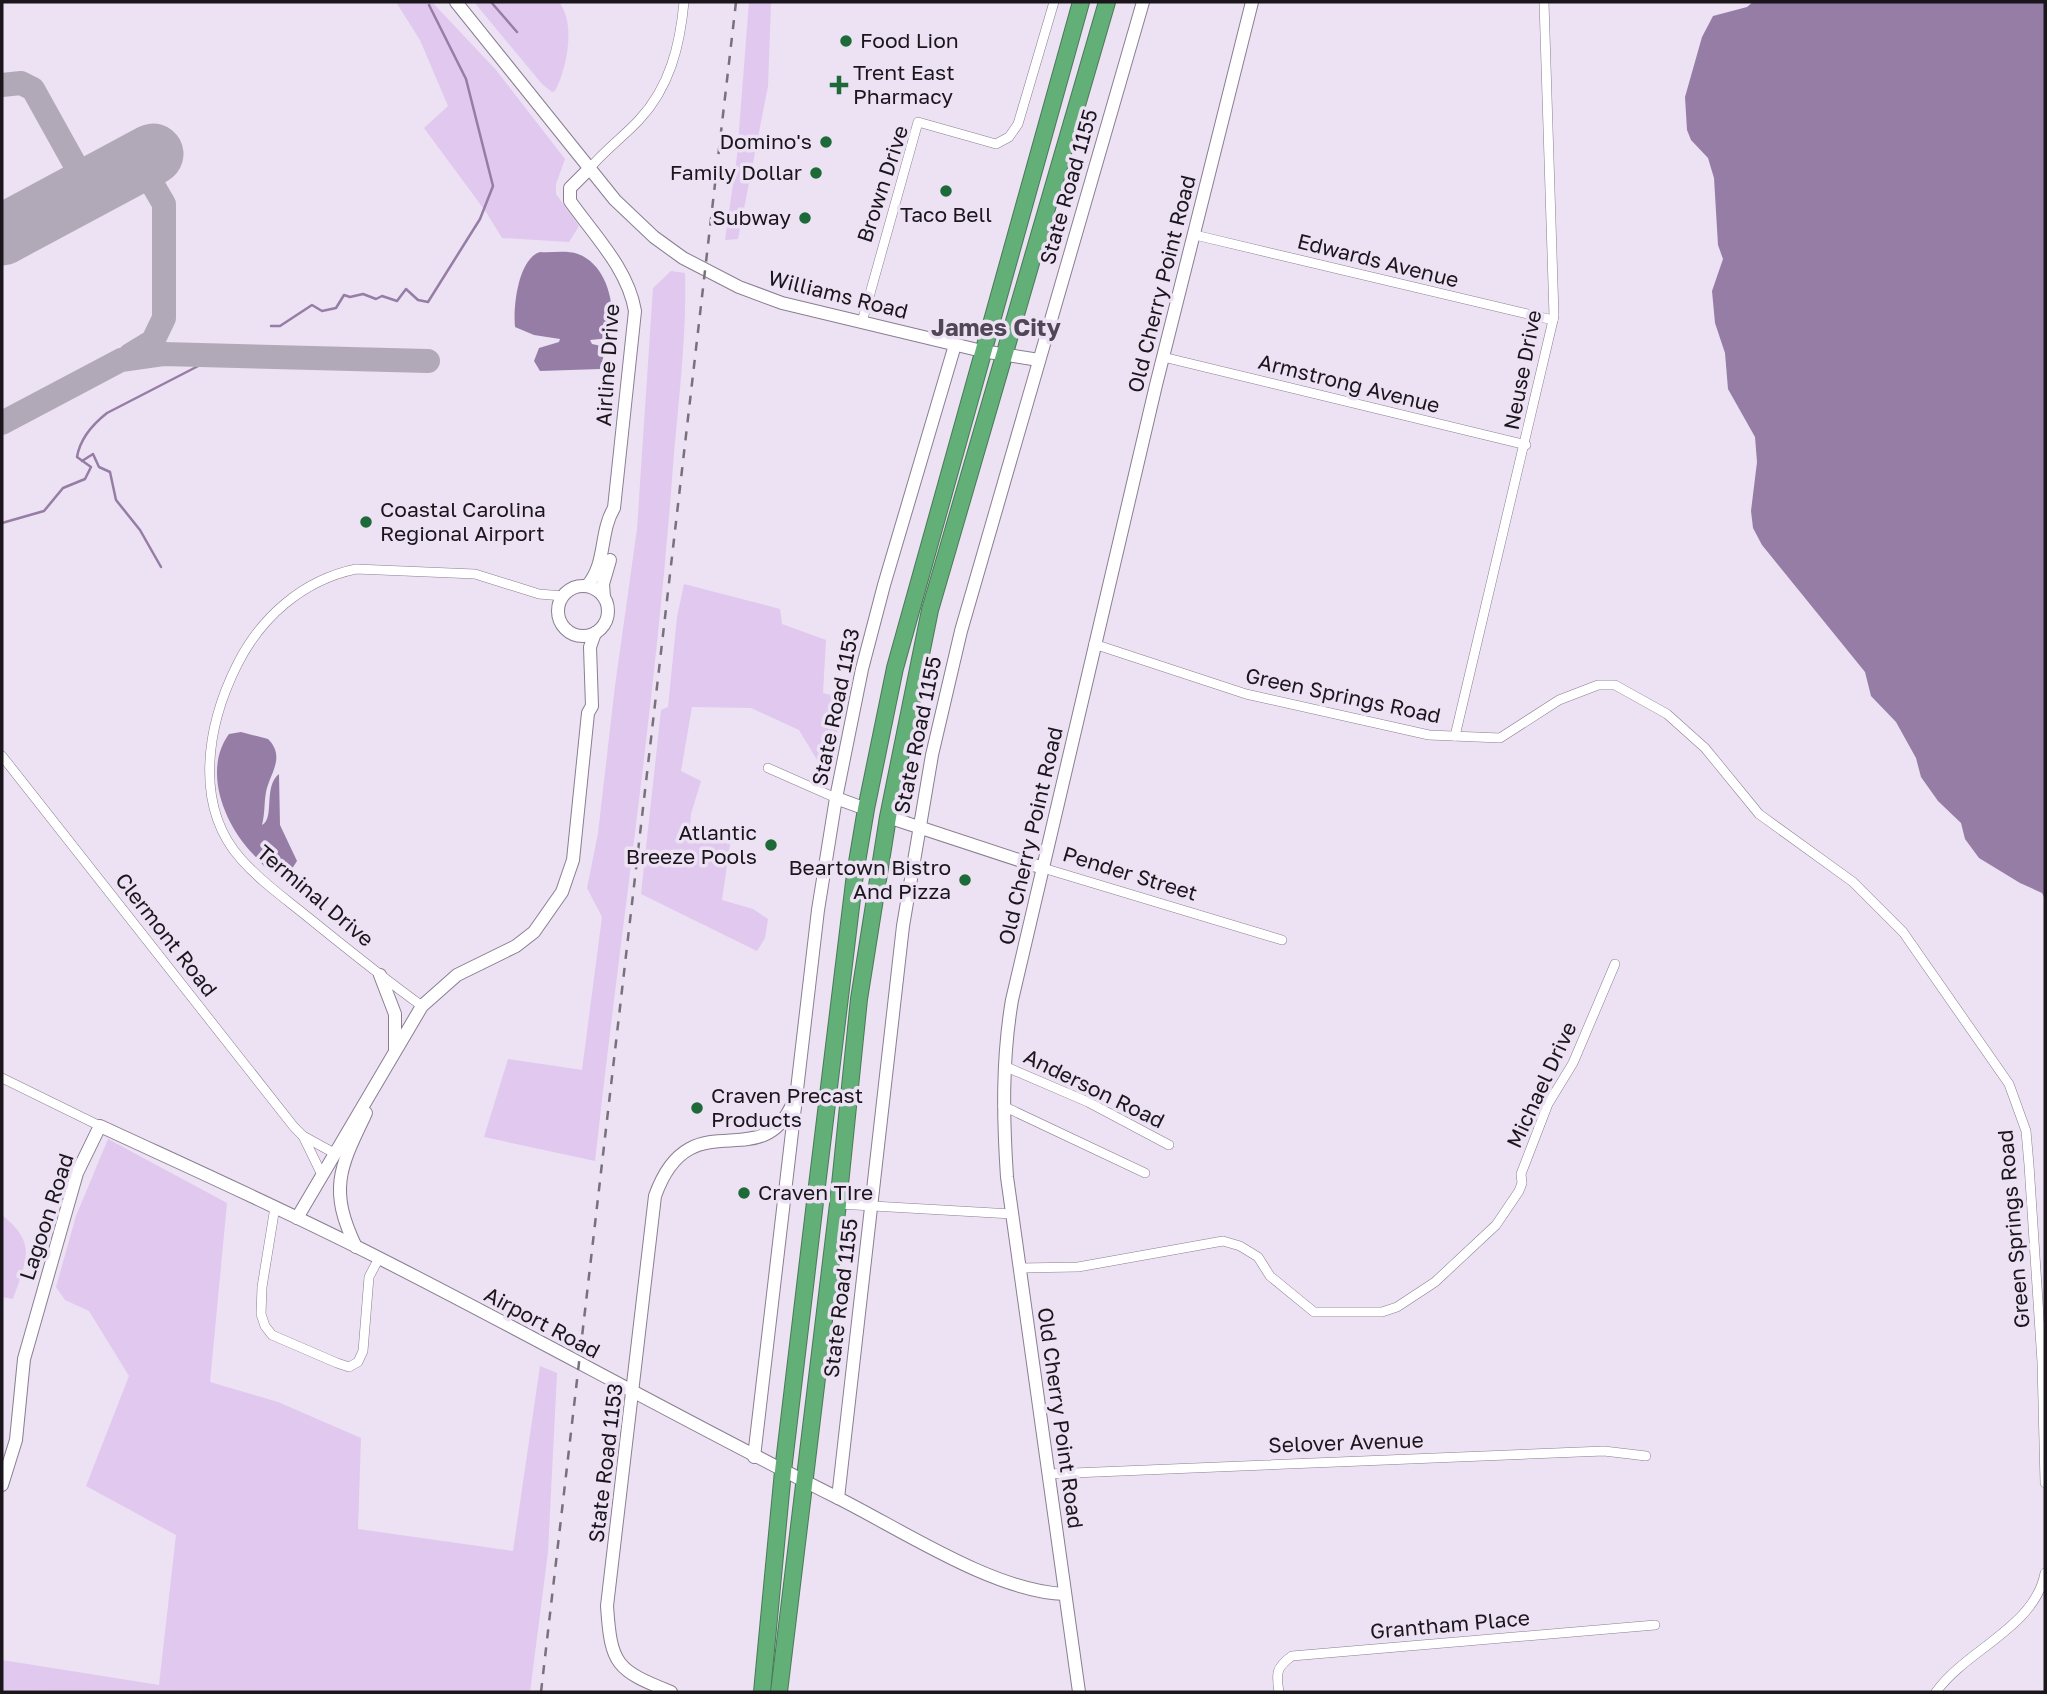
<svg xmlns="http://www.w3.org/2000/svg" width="2047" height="1694" font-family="'Golos Text',sans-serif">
<rect width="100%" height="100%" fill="#ede1f4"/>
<g fill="#e0c8ee">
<path d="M396,2H432L496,70L565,159L556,184V194L579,226L569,242L502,238L486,212L424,128L448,106L420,40Z"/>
<path d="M474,2H559C576,24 567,68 555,91L552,92L542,84Z"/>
<path d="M749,2H771L768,86L738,239L725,240L737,156Z"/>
<path d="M671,271L685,273C687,342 677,410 672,479C655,707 620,934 595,1161L484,1137L508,1059L582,1070L602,917L587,888L598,833L615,686L637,529L653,288Z"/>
<path d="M684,584L780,609L782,624L826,640L823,693L844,698L828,778L799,730L751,708L692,707L681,771L701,781L691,814L689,835L730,844L722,900L753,909L768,919L765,938L757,951L641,894L661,710L668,707L677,617Z"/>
<path d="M108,1139L227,1203L210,1382L278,1402L361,1438L358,1529L513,1551L540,1366L557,1373L548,1552L530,1692L2,1690V1660L159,1685L176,1535L86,1486L129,1376L89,1311L65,1300L56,1287L76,1216Z"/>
<path d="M2,1215C38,1244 26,1260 13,1299L2,1297Z"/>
</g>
<g fill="#967da5">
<path d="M1753,2H2045V899L2042,893L2020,883L1979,858L1965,839L1961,823L1938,801L1921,777L1916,758L1896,722L1871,696L1865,672L1762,545L1753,528L1751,511L1757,462L1755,437L1728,389L1725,353L1715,323L1712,291L1723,259L1718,245L1714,178L1708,158L1691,140L1687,130L1685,97L1702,37L1713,16L1747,7Z"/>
<path d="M540,252C552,253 566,250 578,254C608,265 617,308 610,338L590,340L592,344L606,347L600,369L540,371L534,361L539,348L559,342L560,339L534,335L515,327C513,307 518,259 540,252Z"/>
<path d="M241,732L268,739C286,757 270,773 266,792C264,803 265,814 262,825C275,819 263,786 279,774L280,825L297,861L288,875C270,876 264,866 253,854C225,825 202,771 229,734Z"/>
</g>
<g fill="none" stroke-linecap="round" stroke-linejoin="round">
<g stroke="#967da5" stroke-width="2.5">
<path d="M491,2L517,32"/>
<path d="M271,326H280L312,305L322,311L336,308L344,295L350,297L363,294L376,299L382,296L397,301L406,289L418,300L428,302L480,219L493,186L466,79L429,5"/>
<path d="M82,461L93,454L99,467L110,472L116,500L140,530L161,567"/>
<path d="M2,523L44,511L63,488L85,479L91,467L77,457C80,439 93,424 107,413L206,362"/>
</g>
<g stroke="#b2a9b8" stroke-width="24">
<path d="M2,85L21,83L33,89L88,188"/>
<path d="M130,355L153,341L164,318V204L139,161"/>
<path d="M2,423L121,360L163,354L428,361"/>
</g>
<path stroke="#b2a9b8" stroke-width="61" d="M2,235L153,154"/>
<defs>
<g id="street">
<path d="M589,169C604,151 623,137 639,120C670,87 680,45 684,2"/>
<path d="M1195,235L1553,320"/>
<path d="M862,322L918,122L996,144L1009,137L1018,124L1054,2"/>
<path d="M1163,357L1526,445"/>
<path d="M1094,644L1246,694L1429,735L1500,738L1559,700L1598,685H1615L1667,714L1705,748L1759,814L1853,882L1903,932L2009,1084L2026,1131L2029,1165L2042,1362L2045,1483"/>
<path d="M1455,736L1554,316L1544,2"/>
<path d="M2,756L294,1127L303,1136L334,1153"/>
<path d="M768,768L836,798"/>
<path d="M1043,868L1282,940"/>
<path d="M422,1006C383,978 346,948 309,918C286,899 261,882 241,859C193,805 207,725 237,665C261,617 303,580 356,569L475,574L539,594L563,596"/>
<path d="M1004,1066L1088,1102L1169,1145"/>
<path d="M2,1078L100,1126"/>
<path d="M1003,1106L1145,1173"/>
<path d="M303,1136L322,1175"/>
<path d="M838,1204L1012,1214"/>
<path d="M275,1207L262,1287L261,1314L265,1326L272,1335L337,1363L349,1367L358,1362L363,1351L369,1277L379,1258"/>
<path d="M1020,1268L1078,1267L1223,1241L1240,1246L1258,1257L1270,1276L1314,1312H1382L1397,1307L1435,1282L1496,1225L1519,1191L1522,1183L1521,1174L1548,1104L1573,1063L1615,964"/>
<path d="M1049,1474L1604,1451L1646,1456"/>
<path d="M1279,1692C1276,1674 1276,1667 1292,1656L1655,1625"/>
<path d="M1936,1692C1967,1649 2035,1627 2045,1573"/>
</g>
<g id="secondary">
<path d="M456,2L615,200L654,237L683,258L739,287L782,303L982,351L1039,360"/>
<circle cx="583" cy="611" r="25"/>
<path d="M587,586C607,563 599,533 614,508L635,311C628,269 594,235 570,201V188L589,169"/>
<path d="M604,597L603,584L610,560"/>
<path d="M836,798L866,809"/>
<path d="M888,817L1043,868"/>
<path d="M380,975L395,1014V1049"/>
<path d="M297,1218L422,1006L457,975L516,946L534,932L562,892L573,860L588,713L592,706L590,647L595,633"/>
<path d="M356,1247C328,1189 340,1167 366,1113"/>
<path d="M754,1457L818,910L836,798L862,669L884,585L955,345"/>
<path d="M2,1485L16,1440L24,1359L77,1173L100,1126C193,1169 287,1211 379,1258C533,1336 684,1421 838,1498C902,1530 995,1592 1065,1594"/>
<path d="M838,1498L903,926L932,755L961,631L1143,2"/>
<path d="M671,1692C616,1670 611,1665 607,1606L655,1196C690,1098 759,1177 792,1105"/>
<path d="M1079,1692L1007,1177C1003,1117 1002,1059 1012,1000L1156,385L1252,2"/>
</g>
<g id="highway">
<path d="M762,1692L783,1471L815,1202L855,874L866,809L895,668L1081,2"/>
<path d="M779,1692L838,1204L859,999L888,817L930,610L1107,2"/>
</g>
</defs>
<use href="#street" stroke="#897f90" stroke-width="10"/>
<use href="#secondary" stroke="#897f90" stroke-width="14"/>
<use href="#highway" stroke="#497958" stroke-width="18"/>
<use href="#street" stroke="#fff" stroke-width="9"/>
<use href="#secondary" stroke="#fff" stroke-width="12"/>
<use href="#highway" stroke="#63af78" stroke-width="16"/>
<path stroke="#78717c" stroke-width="2.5" stroke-dasharray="9 9" stroke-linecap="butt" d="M541,1692L736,2"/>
</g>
<g fill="#1d6938" stroke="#ede1f4" stroke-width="2.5">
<circle cx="846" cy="41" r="7"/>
<path d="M835.5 74.5h7v7h7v7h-7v7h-7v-7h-7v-7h7z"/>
<circle cx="826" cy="142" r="7"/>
<circle cx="816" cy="173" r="7"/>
<circle cx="946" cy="191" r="7"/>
<circle cx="805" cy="218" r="7"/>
<circle cx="366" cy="522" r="7"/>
<circle cx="771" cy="845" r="7"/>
<circle cx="965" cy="880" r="7"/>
<circle cx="697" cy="1108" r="7"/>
<circle cx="744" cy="1193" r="7"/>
</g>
<g text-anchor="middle" stroke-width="7" stroke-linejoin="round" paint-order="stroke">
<g font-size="21" fill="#1a161c" stroke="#ede1f4" text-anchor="start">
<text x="860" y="48">Food Lion</text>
<text x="853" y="80">Trent East<tspan x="853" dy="24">Pharmacy</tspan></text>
<text x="812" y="149" text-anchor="end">Domino's</text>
<text x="802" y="180" text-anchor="end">Family Dollar</text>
<text x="946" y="222" text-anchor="middle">Taco Bell</text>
<text x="791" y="225" text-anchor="end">Subway</text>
<text x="380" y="517">Coastal Carolina<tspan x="380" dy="24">Regional Airport</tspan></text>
<text x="757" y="840" text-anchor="end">Atlantic<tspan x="757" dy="24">Breeze Pools</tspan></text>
<text x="951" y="875" text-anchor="end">Beartown Bistro<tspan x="951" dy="24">And Pizza</tspan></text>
<text x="711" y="1103">Craven Precast<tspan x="711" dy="24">Products</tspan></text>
<text x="758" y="1200">Craven TIre</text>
</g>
<g font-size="21" fill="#1a161c" stroke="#ede1f4">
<text transform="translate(883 184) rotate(-72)" y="7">Brown Drive</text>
<text transform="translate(1069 187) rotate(-74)" y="7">State Road 1155</text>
<text transform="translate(1378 261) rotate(14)" y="7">Edwards Avenue</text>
<text transform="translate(1162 284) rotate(-76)" y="7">Old Cherry Point Road</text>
<text transform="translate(838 295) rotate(14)" y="7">Williams Road</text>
<text transform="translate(608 365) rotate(-86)" y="7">Airline Drive</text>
<text transform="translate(1523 370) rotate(-79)" y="7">Neuse Drive</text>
<text transform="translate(1349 384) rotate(14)" y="7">Armstrong Avenue</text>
<text transform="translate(1343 696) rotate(12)" y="7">Green Springs Road</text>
<text transform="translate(836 707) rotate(-78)" y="7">State Road 1153</text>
<text transform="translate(918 735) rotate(-78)" y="7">State Road 1155</text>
<text transform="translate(1031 836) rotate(-77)" y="7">Old Cherry Point Road</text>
<text transform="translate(1130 874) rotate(17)" y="7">Pender Street</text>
<text transform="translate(315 896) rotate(40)" y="7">Terminal Drive</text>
<text transform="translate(166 935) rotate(52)" y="7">Clermont Road</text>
<text transform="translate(1542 1085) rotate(-65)" y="7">Michael Drive</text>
<text transform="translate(1094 1089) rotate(26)" y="7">Anderson Road</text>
<text transform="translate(47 1217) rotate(-72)" y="7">Lagoon Road</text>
<text transform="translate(2014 1229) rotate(-95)" y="7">Green Springs Road</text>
<text transform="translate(841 1298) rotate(-83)" y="7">State Road 1155</text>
<text transform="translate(542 1323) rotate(28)" y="7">Airport Road</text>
<text transform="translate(1060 1418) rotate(82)" y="7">Old Cherry Point Road</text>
<text transform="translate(1346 1443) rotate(-2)" y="7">Selover Avenue</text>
<text transform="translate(606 1463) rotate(-83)" y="7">State Road 1153</text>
<text transform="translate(1450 1625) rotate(-5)" y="7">Grantham Place</text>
</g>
<g font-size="24" font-weight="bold" fill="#504656" stroke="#ede1f4">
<text x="996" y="336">James City</text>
</g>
</g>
<rect width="2047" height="1694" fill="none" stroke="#1a161c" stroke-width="7"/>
</svg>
